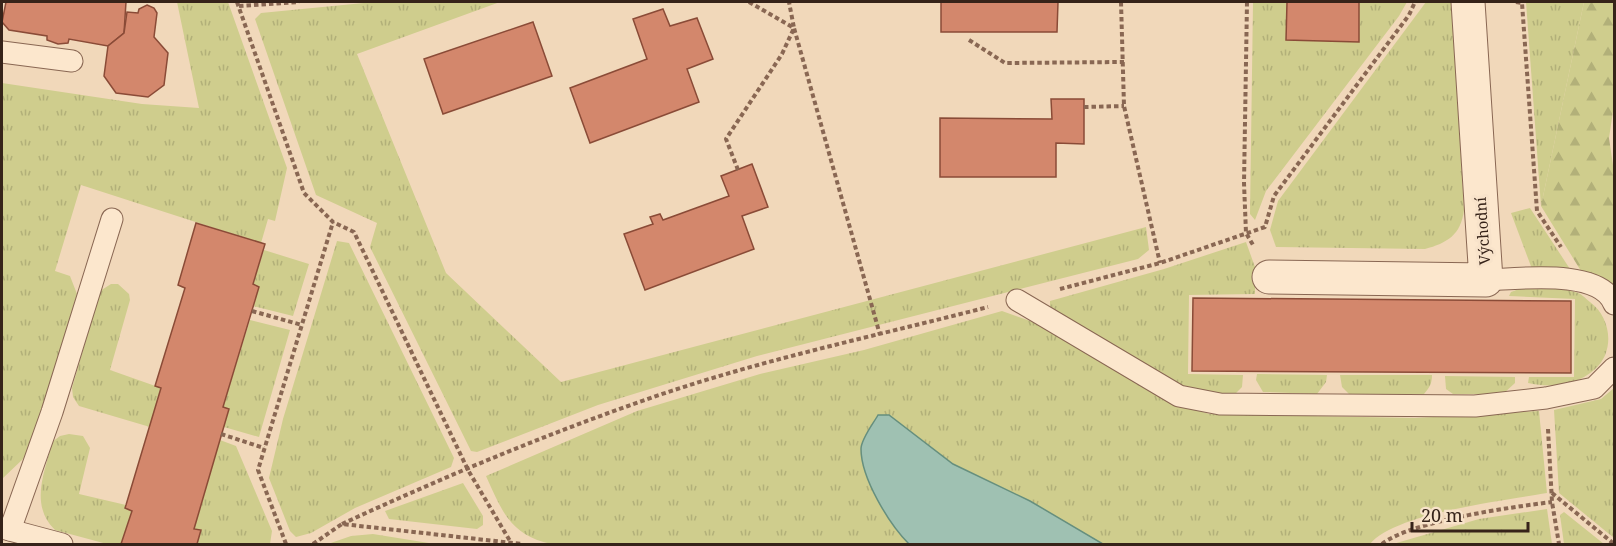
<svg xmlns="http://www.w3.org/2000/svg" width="1616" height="546" font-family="'Noto Serif',serif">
<defs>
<pattern id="grass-tufts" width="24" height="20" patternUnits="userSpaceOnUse" patternTransform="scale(1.5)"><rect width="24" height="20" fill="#cfcd8d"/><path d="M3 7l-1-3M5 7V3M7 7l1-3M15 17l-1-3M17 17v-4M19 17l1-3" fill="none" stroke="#b2b079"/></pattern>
<pattern id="forest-firs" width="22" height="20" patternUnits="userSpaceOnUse" patternTransform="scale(1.5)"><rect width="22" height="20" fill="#cfcd8d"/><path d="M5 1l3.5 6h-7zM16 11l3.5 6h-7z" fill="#b2b079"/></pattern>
</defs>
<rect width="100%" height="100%" fill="#f1d8ba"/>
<g fill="url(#grass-tufts)">
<path d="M177,2H228L287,168L275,221L268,219L261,243L81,185L55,271L70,276L77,294L34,440L23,459L2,479V83L142,104L199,108Z"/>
<path d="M374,2H500L357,54L446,273L561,382L1146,227L1149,250L1138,259L757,356L598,405L477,452L471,451L370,247L377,223L316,195L255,19L261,13Z"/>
<path d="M1253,2H1287V40L1358,42L1359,2H1407L1399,16L1266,191L1255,220L1250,214Z"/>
<path d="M1426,2H1452L1464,210C1461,235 1447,243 1425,249L1276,247L1270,230L1278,201Z"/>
<path d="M1526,2H1584L1541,206Z"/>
<path d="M1530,208L1570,269H1532L1511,213Z"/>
<path d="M337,241L349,243L454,458L451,467L355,508L311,533L296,537L290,531L269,478L283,419Z"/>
<path d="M1246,242L1255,267V294L1189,295L1188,374L1243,375L1242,387L1236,393H1190L1050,313V301L1164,269Z"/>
<path d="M264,250L309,264L293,316L253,306L259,287L253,284Z"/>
<path d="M111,284H118L129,294L130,300L110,370L161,388L150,427L79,406L73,397L72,388L100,291Z"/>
<path d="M1519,289C1536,289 1558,286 1575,292C1581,293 1585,298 1590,302C1611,317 1616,352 1594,370C1576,386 1550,388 1528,383L1529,377H1574L1575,299L1509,296L1511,292Z"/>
<path d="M1002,311L1056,330L1170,401L1209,414L1415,418L1539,411L1547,493C1507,500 1395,513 1370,544H551C510,535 502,511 486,476L637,411L760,374L864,350Z"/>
<path d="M250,320L290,330L259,437L224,427L229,409L223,407Z"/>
<path d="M1257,374L1327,375L1326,382L1317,394L1263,392L1256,380Z"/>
<path d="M1340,375H1432C1432,384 1429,388 1424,394H1349L1342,387Z"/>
<path d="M1445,376L1515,377V383L1503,394H1453L1446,389Z"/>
<path d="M1614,388V538L1559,493L1554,410L1601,399Z"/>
<path d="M69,434L83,436L90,448L79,494L126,505L132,511L121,544H107L55,530C29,504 45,473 52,442L60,436Z"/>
<path d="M220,440L236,446L272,531L270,544H197L200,531L194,529Z"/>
<path d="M463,483L483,516V525L477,529L389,519L385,511Z"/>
<path d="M1547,509L1552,544H1393L1479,519Z"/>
<path d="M1564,512L1604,544H1564L1560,515Z"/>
<path d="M373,534L435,544H328L351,536Z"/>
</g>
<path fill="url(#forest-firs)" d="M1584,2H1614V105L1609,138L1614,172V284L1611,285L1595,274L1581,271L1541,206Z"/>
<path fill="#9fc1b2" stroke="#668f7e" stroke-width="1.5" d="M878,415H889L953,464L1030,501L1103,544H909C889,524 861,478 861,449C861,439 873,424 878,415Z"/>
<g fill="#d3876c" stroke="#8a4b37" stroke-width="1.5">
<path d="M6,2H126L124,33L108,46L69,39L68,43L58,44L47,40V36L9,30L2,22Z"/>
<path d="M941,2H1058L1057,32H941Z"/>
<path d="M1287,2H1359V42L1286,40Z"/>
<path d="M147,5L154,8L157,13L154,37L168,53L164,85L148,97L116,93L104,76L108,46L124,33L127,12L138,13L139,9Z"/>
<path d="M663,9L670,26L697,18L713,59L687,69L699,102L590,143L570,88L647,59L633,19Z"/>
<path d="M533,22L552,76L443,114L424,59Z"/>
<path d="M1051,99H1084V144L1056,143V177H940V118L1052,119Z"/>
<path d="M752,164L768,207L742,216L754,249L645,290L624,234L653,224L650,217L660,214L663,220L729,196L721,176Z"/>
<path d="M196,223L265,244L253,284L259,287L223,407L229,409L194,529L201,530L197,544H121L132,511L125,508L126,505L161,388L155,386L185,288L178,285Z"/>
<path d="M1193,298L1571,301V373L1192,371Z"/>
</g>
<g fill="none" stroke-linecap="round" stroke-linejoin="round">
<defs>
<g id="service">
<path d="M2,52L72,61"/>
<path d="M1486,280C1519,279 1600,268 1614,304"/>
<path d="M1017,300L1179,396L1220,404L1475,406L1546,398L1594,388L1614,368"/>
<path d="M2,528L62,544"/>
<path d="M10,530L52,412L112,219"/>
</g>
<path id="minor" d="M1269,277L1486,280L1468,2"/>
</defs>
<use href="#service" stroke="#896753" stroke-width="23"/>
<use href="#minor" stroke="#896753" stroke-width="35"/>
<g stroke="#896753" stroke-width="4" stroke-dasharray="4.5 3" stroke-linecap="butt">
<path d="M237,2L304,193L333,222L354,232L468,470L510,541"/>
<path d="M749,2L794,28L880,335"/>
<path d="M1121,2L1124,106L1160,263"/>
<path d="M1247,2L1244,183L1246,233L1253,245"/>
<path d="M1516,2L1522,3L1537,211L1561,247"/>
<path d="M239,6L299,2"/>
<path d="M969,40L1005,63L1124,62"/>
<path d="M1084,107L1124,106"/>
<path d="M738,170L726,139L782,54L794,28L789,2"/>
<path d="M1060,289L1160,263L1265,227L1274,196L1409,15L1415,2"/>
<path d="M252,311L302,325"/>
<path d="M1548,429L1552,502L1559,544"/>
<path d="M221,434L264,448"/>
<path d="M1552,493L1614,544"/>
<path d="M342,524C435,481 532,440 628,406C745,363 868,338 988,307"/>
<path d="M286,544L258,470L333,222"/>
<path d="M313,544L342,524L522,544"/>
<path d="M1382,544C1411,521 1512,507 1552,502"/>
</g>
<use href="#service" stroke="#fce7cd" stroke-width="21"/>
<use href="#minor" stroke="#fce7cd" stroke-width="33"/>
</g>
<g text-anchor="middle" stroke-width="6" stroke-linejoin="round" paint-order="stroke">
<g font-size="15" fill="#362319" stroke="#f8e3ca">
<text transform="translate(1483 231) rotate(-94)" y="5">Východní</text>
</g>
</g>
<rect width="1616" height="546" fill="none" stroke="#362319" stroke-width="6"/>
<path d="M1412 522v9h116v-9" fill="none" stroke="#362319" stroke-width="3"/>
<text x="1421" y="522" font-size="18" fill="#362319" stroke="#f8e3ca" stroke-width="4.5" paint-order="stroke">20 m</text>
</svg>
